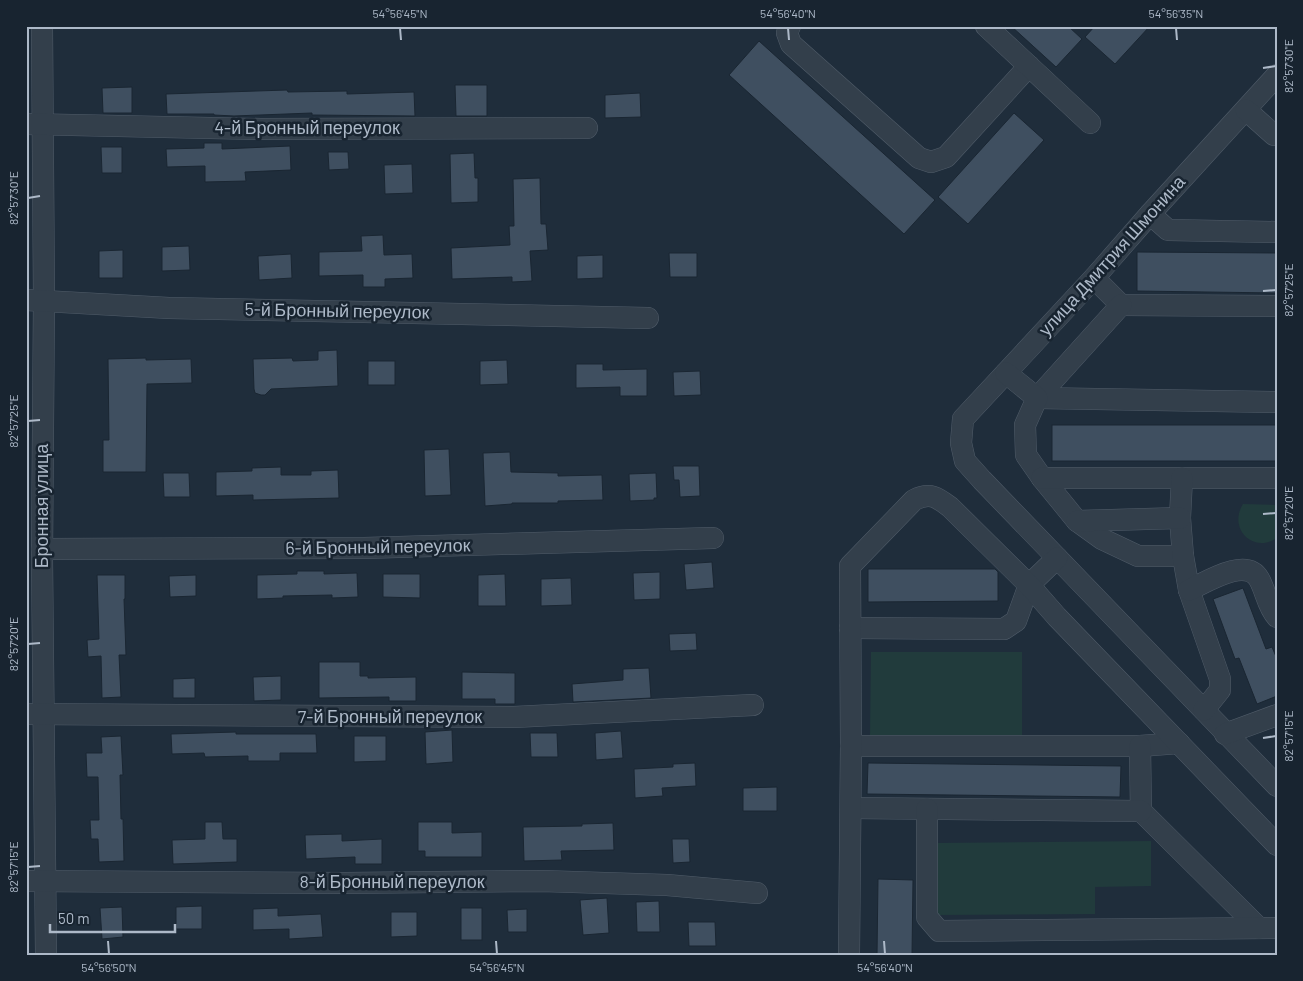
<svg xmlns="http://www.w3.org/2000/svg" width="1303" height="981" font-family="Barlow,sans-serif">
<rect width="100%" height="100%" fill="#1f2d3b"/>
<g fill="#213b3c">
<path d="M1243,504L1277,505V538C1252,554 1228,528 1243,504Z"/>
<path d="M871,652H1022V736H870Z"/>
<path d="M1151,841V886L1095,887V914L935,915V843Z"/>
</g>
<g fill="#3f4f60" stroke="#1a2632">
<path d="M1011,26H1068L1082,39L1056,67Z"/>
<path d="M1095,26H1150L1115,64L1085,37Z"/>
<path d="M759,41L935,200L904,234L729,75Z"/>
<path d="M455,85H487V116H456Z"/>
<path d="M132,87V113H103L102,88Z"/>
<path d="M287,90L288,92L347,91V94L414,92L415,116L312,115V113L234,116L214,115V114H167L166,94Z"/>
<path d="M640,93L641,117L605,118V95Z"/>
<path d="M1014,113L1044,140L968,224L938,197Z"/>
<path d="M204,143H222V149L290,146L291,170L245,172L246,181L205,182V166L167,167L166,149L204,148Z"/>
<path d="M101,147H122V173H102Z"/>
<path d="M328,152H348L349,169L329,170Z"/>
<path d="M474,153L475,178H478V202L451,203L450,154Z"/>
<path d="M412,164L413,193L385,194L384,165Z"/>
<path d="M540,178L541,224H546L548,250L530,251L532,281L512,282V277L452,279L451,248L510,245L509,226H514L513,179Z"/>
<path d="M383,235L384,255L412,254L413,278L385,279V287H363V275L319,276V252L362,251L361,236Z"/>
<path d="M189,246L190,270L162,271V247Z"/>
<path d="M123,250V278H99V251Z"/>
<path d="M1137,252L1277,253V293L1137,291Z"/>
<path d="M669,253H697V277H670Z"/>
<path d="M291,254L292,278L259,280L258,256Z"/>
<path d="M603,255V278L577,279V256Z"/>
<path d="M337,350L338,386L271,389L265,395H261L255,393L254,389L253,359L292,358L293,361L318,360V351Z"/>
<path d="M146,358V360L191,359L192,383L147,384L146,472H103V440H109L108,359Z"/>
<path d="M507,360L508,384L480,385V361Z"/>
<rect x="368" y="361" width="27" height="24"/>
<path d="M576,364H603V370L647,369V396H620V387L576,388Z"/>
<path d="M700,371L701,395L674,396L673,372Z"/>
<rect x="1052" y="425" width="225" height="36"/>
<path d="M449,449L451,495L425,496L424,450Z"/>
<path d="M510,452L511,472L558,473V476L602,475L603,500L558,501V503H512V504L485,506L483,453Z"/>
<path d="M673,466H699L700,496L680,497L679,480H674Z"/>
<path d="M281,467V475H311V471L338,470L339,498L253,500V495L216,496V472L252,471V468Z"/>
<path d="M163,473H189L190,497H164Z"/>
<path d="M656,473L657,498H654V500L630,501L629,474Z"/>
<path d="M712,562L714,588L686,590L684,564Z"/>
<path d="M868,569H995L998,572V601L868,602Z"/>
<path d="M297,571H324V574L357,573L358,597L332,598V595L283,596V598L257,599V575L297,574Z"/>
<path d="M660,572V599L634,600L633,573Z"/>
<path d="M383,574H420V598L383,597Z"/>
<path d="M505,574L506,606H478V575Z"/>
<path d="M97,575H125V599H124L126,655H119L121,697L102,698L101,656L88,657L87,640L99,639Z"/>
<path d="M196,575V596L170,597L169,576Z"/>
<path d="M571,578L572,605L541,606V579Z"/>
<path d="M1243,588L1266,649L1272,647L1277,659V696L1257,704L1239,658L1235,659L1213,599Z"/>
<path d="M696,633L697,650L670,651L669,634Z"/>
<path d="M319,662H360V676H368V678L416,677V701H389V697L319,698Z"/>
<path d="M649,668L651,698L573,702L572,684L623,680V669Z"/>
<path d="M462,672L515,673V704H495V699H462Z"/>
<path d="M281,676V700L254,701L253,677Z"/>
<path d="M195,678V698H173V679Z"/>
<path d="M452,730L453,762L426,764L425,732Z"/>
<path d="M621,731L623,758L596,760L595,733Z"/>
<path d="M236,732V734H316L317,753H280V761H248V756L205,757L204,753L172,754L171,734Z"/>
<path d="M530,733H557L558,757H531Z"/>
<path d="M121,736L123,775H120L121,819H123L124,861L99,862L98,839H91L90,820H99L98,777H87L86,753H102L101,737Z"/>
<path d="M354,736H386V761L354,762Z"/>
<path d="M695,763L696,786L662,788L663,796L635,798L634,769L673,767V764Z"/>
<path d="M868,763L1121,766L1120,797L867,794Z"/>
<path d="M777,787V811H743V788Z"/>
<path d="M205,822H222L223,839H237V862L173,864L172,840L205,839Z"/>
<path d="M418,822H452V833L482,832V857H425V851H418Z"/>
<path d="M613,823L614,850L561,851L562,860L524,861L523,827L582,826V824Z"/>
<path d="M342,834V841L382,839V864H355V857L306,859L305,835Z"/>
<path d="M672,839H689L690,862L673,863Z"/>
<path d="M878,879L913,880L912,955H877Z"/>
<path d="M607,898L609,933L583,935L580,900Z"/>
<path d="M659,901L660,932H637L636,902Z"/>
<path d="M202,906V929H176V907Z"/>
<path d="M122,907L123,937L102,939L100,908Z"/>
<path d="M278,908V916L321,914L323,937L289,939V929L253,930V909Z"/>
<rect x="461" y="908" width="21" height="32"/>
<path d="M527,909V932H508L507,910Z"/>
<path d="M391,912H417V936L391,937Z"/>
<path d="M688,922H715L716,946H689Z"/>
</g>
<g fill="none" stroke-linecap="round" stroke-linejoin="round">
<defs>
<g id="minor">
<path d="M42,26L44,299L42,557L46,955"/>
<path d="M790,26L787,33L791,44L919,158L931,162L946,157L1029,66"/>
<path d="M986,26L1090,123"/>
<path d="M1277,75L1150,214L1094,278L963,419L961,443L965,461L982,480L1277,786"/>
<path d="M1246,110L1274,135H1277"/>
<path d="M26,124L261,129L587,128"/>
<path d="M1150,214L1168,230L1277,232"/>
<path d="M1094,278L1121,305L1277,306"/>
<path d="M26,300L169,308L648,318"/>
<path d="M1121,305L1037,398L1277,402"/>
<path d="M1006,373L1037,398L1025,425L1026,455L1042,478L1077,521L1102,539L1138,556H1183"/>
<path d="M1042,478H1277"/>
<path d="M1182,478L1180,518L1183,556L1189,590L1220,679V690L1204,710"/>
<path d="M1077,521L1180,518"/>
<path d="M42,549L364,548L713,538"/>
<path d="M1189,590C1205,583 1246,556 1259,579C1266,591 1267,606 1277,617"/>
<path d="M850,628L1004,629L1016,621L1029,585L1057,558"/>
<path d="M26,714L514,717L753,705"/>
<path d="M1225,734L1277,715"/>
<path d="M851,746H1140L1179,743"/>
<path d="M1140,746L1141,811L1259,928"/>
<path d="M851,808L1141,811"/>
<path d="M927,809V917L939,931L1277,928"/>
<path d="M26,881L345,883L542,881L667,885L757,893"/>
<path d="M849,955L851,746L850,566L914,500C930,492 937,497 950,507L1029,585L1057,617L1277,845"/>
</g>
</defs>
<use href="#minor" stroke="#505c69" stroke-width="22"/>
<use href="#minor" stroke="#333f4b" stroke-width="21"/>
</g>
<path fill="none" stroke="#adb9c8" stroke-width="2" d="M400,28L401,40M788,28L789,40M1176,28L1177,40M1263,68L1276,66M28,198L40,196M1263,291L1276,290M28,421L40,420M1263,514L1276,513M28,644L40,643M1263,738L1276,736M28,867L40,866M108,941L109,954M496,941L497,954M884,941L885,954"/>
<g text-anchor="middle" stroke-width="5" stroke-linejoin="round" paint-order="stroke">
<g font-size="18" fill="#adb9c8" stroke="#182430">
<text x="307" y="134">4-й Бронный переулок</text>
<text transform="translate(1112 256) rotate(-48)" y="6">улица Дмитрия Шмонина</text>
<text transform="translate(337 311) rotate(1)" y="6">5-й Бронный переулок</text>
<text transform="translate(42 506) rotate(-90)" y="6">Бронная улица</text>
<text transform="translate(378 547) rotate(-1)" y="6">6-й Бронный переулок</text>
<text x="390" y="723">7-й Бронный переулок</text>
<text x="392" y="888">8-й Бронный переулок</text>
</g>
</g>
<rect width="1303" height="981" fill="none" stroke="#182430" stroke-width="55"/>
<path d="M50 924v8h125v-8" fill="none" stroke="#adb9c8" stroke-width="2.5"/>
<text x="58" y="924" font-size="15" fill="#adb9c8" stroke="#182430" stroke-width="4" paint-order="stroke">50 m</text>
<rect x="28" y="28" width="1248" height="926" fill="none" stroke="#adb9c8" stroke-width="2"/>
<g font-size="12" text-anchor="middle" fill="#adb9c8">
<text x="400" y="18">54°56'45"N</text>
<text x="788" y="18">54°56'40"N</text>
<text x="1176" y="18">54°56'35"N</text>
<text transform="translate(1289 66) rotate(-90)" y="4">82°57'30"E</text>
<text transform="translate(14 198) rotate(-90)" y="4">82°57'30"E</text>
<text transform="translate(1289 290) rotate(-90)" y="4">82°57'25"E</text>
<text transform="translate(14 421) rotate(-90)" y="4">82°57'25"E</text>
<text transform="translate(1289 513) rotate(-90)" y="4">82°57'20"E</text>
<text transform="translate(14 644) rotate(-90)" y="4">82°57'20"E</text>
<text transform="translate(1289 736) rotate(-90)" y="4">82°57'15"E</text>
<text transform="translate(14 867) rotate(-90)" y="4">82°57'15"E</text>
<text x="109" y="972">54°56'50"N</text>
<text x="497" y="972">54°56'45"N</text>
<text x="885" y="972">54°56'40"N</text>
</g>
</svg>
